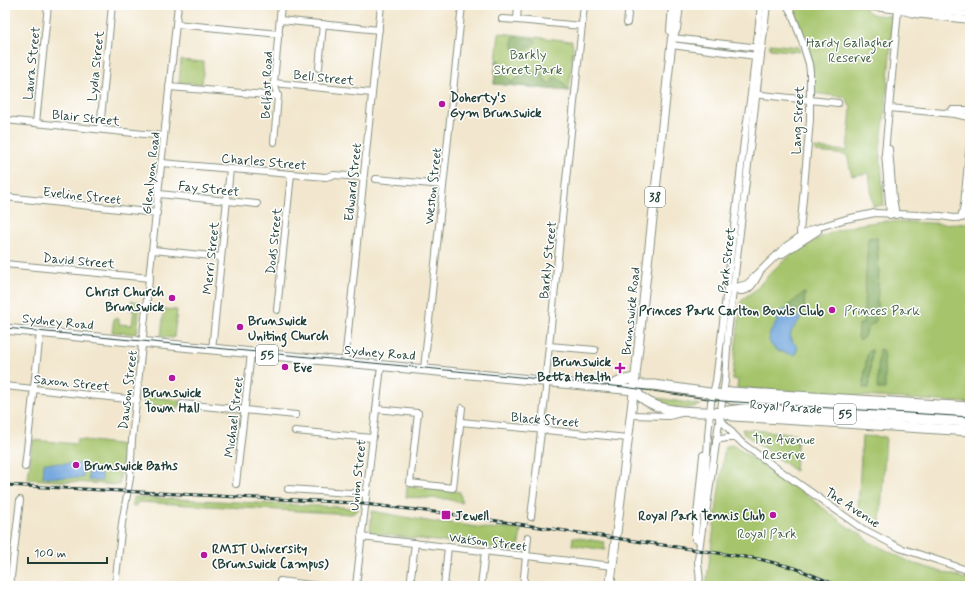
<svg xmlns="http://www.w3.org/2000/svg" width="975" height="591" font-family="Mynerve,sans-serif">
<rect width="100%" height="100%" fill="#fff"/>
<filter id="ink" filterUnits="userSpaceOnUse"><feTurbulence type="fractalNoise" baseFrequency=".025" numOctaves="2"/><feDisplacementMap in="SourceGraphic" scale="8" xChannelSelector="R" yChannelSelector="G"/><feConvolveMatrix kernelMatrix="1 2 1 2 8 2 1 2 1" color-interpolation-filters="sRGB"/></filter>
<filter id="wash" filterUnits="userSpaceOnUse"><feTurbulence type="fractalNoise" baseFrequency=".012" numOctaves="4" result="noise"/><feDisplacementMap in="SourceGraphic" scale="16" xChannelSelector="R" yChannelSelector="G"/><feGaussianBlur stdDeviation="0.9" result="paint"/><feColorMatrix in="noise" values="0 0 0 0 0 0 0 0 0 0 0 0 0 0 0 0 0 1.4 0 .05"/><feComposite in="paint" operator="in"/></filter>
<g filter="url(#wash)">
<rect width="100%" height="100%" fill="#f2e7ce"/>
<g fill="#a6c46c" stroke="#628050">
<path d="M792,5H863C868,17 882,15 893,16L886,105L880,149L884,205L873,206L869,173L852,176L847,155L815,152V148L847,151L851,108L845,97L812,93V65L801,28Z"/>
<path d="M499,33L572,41L573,48L569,91L494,84Z"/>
<path d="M770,44L799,47L800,52L770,49Z"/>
<path d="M181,60L204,62L202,84L179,82Z"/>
<path d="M886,221L955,224L970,223V403L737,388L738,380L732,379L741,302C745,295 752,294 757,288C791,247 832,225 886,221Z"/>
<path d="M131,301L140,302L137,333L135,334L112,332L114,318L119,319V324L132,325L134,310H130Z"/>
<path d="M164,309L177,310L174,338L161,337Z"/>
<path d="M145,396L180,400L179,408L144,405Z"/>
<path d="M646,396L701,405C680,413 665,405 646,396Z"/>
<path d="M742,429L798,434L795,471L744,434Z"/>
<path d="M862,436L886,437L880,524L858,511Z"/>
<path d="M77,439L124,445L119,485L28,479L33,440L76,444Z"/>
<path d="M733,445L809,497L848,527L863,535L864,538L868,541L912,563L970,580V586H706L724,452L726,446Z"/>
<path d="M407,486L460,492L462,503L447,499L406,497Z"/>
<path d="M134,497L340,507L359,509L354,513L351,514L137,502L136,506H132Z"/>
<path d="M372,511L444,524V522L497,530V527L521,530L518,551L370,533Z"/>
<path d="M573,537L604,542L605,550L572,545Z"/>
</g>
<g fill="#84aa60" stroke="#52744a">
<path d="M513,37L534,39L537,41C528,51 527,51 513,48Z"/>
<path d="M496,60H499V68L512,82C521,74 534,67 544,75L543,77L549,84L553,80L554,77C561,78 565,85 569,91L512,85V83L509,85L494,84Z"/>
<path d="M877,237L879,273L876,321L868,328L863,338L860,340L858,338L859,324H863L868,238Z"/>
<path d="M803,293H805L804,311L802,315L788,306Z"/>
<path d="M879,349L883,350L885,377V389H877Z"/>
<path d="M870,350H872L869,388H863L867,354Z"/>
</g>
<g fill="#6fa4dc" stroke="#477088">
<path d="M786,309L801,318C794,329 783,335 798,347L795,355L778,351L771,345L769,340L770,333L778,320L777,314Z"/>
<path d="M44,463L83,464V478L43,477Z"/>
<path d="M89,468H93L102,476V481L88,480Z"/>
</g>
</g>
<g filter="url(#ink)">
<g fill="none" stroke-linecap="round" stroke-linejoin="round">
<defs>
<g id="minor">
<path d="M518,5L517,20L582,26"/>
<path d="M787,5L792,14L802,41L809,64L810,72V120L800,232L802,240"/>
<path d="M868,5L872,7L901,10L915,9L970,14"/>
<path d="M903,11L914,14L970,20"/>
<path d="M502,19L517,20"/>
<path d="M280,20L379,30"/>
<path d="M627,23L629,5"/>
<path d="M176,24L279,34"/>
<path d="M672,38L760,48"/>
<path d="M671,45L756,56"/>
<path d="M319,68L323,24"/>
<path d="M274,83L372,93"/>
<path d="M169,87L278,96"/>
<path d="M752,94L838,103"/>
<path d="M889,108L955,114L968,117"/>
<path d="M952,110H968"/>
<path d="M5,120L164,136"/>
<path d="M36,123L48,5"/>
<path d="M100,129L112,5"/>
<path d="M274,142L278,96L274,83L281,5"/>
<path d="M889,149L893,198L896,215"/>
<path d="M162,163L326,177L333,175L363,177"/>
<path d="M376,179L443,185"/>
<path d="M159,194L257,204"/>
<path d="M5,197L157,213"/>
<path d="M890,215L885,153L898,10"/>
<path d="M961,218L964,205L970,141"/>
<path d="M153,250L221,257"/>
<path d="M781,255L818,231"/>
<path d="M5,264L150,278"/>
<path d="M731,287C734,288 737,290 740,291C750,292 755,281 759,274"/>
<path d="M733,288L747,284L785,247L805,233L813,229L846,219L875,213L941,216L954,218L970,217"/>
<path d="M277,310L291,174"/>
<path d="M549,346L595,350"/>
<path d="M212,350L230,169"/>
<path d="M345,362L381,5"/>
<path d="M424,369L462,5"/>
<path d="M5,386L137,400"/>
<path d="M182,404L296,415"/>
<path d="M376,409L418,413L410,483L453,488L462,408"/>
<path d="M631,415L669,416L681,413"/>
<path d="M719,418L737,438L743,444L775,467L863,529L900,548L970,571"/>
<path d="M461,422L628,438"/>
<path d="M295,431L372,438"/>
<path d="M716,440L727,438H737"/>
<path d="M25,467L40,333"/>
<path d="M236,484L251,353"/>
<path d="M288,489L366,494"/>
<path d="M704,516L702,511L706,473L708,436L711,402L716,381L720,348L744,141L751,94L761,5"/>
<path d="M531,517L546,389V375L584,5"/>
<path d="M361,537L613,566"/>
<path d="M700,541L695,539V535L703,455H706"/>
<path d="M280,581L318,586"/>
<path d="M10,586L20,500"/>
<path d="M115,586L122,523L130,478L132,440L178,5"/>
<path d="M356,586L381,366"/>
<path d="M410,586L415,543"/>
<path d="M444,586L448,547"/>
<path d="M481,586L485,551"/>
<path d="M523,586L528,537"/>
<path d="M699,586C701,577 698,569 698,561C699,546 702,531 704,516L706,513L725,381L728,333L767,5"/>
</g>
<g id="major">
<path d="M671,31L673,5"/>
<path d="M610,586L634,389L672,38L676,29L679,5"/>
</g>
<g id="highway">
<path d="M5,329L634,390"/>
<path d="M609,387L621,381L635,378"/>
<path d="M634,390C651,411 679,412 705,412C710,412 716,413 721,412C730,411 739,409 748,409L970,422"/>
<path d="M634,390L642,385H654L723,395L731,399L970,414"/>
<path d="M723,395L731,392L970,407"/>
<path d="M721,412L733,416L970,431"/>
</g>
</defs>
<use href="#minor" stroke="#889281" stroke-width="8"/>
<use href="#major" stroke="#889281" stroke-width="10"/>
<use href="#highway" stroke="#889281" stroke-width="11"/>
<use href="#minor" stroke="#fff" stroke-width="6"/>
<use href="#major" stroke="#fff" stroke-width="8"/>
<use href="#highway" stroke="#fff" stroke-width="9"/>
<path stroke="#1f3d34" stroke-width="1" d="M5,328L624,387L722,401L970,417"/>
<defs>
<path id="rail" d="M5,485L355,503L443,513L759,559L795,568L839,586"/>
</defs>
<use href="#rail" stroke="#1f3d34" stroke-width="3"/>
<use href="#rail" stroke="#fff" stroke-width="1.5" stroke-dasharray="4.5" stroke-linecap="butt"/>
</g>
</g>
<g fill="#b5179e" stroke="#fff" stroke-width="1.5">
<circle cx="442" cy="104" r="4"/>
<circle cx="172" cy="298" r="4"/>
<circle cx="832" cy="310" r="4"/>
<circle cx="240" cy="327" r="4"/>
<circle cx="285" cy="367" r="4"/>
<path d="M618 362h4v4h4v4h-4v4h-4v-4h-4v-4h4z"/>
<circle cx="172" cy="378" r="4"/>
<circle cx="76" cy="465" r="4"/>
<rect x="441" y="510" width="10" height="10" rx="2"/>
<circle cx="773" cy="515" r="4"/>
<circle cx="204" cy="555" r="4"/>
</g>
<g text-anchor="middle" stroke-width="3" stroke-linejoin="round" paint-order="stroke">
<g fill="#fff" stroke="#627771" stroke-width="1">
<rect x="645" y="187" width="20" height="20" rx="3"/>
<rect x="256" y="345" width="22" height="20" rx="3"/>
<rect x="834" y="404" width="22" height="20" rx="3"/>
</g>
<g font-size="12" font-weight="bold" fill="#1f3d34">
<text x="655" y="201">38</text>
<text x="267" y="359">55</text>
<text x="845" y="418">55</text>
</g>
<g font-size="13" fill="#415f42" stroke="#fff">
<text x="850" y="47">Hardy Gallagher<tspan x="850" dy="15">Reserve</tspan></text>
<text x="528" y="59">Barkly<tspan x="528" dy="15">Street Park</tspan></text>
<text x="882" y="315">Princes Park</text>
<text x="784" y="444">The Avenue<tspan x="784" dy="15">Reserve</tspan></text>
<text x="767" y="538">Royal Park</text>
</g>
<g font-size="13" fill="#1f3d34" stroke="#fff">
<text transform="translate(31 63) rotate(-84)" y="5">Laura Street</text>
<text transform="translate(95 66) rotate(-84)" y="5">Lydia Street</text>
<text transform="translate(324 77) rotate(6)" y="5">Bell Street</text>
<text transform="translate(266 85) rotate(-88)" y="5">Belfast Road</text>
<text transform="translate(86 117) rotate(6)" y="5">Blair Street</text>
<text transform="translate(797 120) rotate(-87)" y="5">Lang Street</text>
<text transform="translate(264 161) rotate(5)" y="5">Charles Street</text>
<text transform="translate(150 173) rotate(-84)" y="5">Glenlyon Road</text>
<text transform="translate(352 182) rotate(-84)" y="5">Edward Street</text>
<text transform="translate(432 186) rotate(-84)" y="5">Weston Street</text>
<text transform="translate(209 188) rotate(6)" y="5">Fay Street</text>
<text transform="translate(82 195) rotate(6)" y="5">Eveline Street</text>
<text transform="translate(273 241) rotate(-84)" y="5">Dods Street</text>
<text transform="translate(210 258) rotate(-84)" y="5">Merri Street</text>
<text transform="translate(79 260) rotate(5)" y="5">David Street</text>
<text transform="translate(547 260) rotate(-84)" y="5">Barkly Street</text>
<text transform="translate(726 260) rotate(-83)" y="5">Park Street</text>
<text transform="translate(630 311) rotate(-84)" y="5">Brunswick Road</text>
<text transform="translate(58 321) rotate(6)" y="5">Sydney Road</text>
<text transform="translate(380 352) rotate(5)" y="5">Sydney Road</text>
<text transform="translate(72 382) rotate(6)" y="5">Saxon Street</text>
<text transform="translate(127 390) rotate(-83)" y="5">Dawson Street</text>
<text transform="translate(786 406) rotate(4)" y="5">Royal Parade</text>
<text transform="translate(233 417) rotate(-83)" y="5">Michael Street</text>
<text transform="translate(545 419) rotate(5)" y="5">Black Street</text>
<text transform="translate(357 475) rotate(-84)" y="5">Union Street</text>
<text transform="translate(853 507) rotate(33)" y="5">The Avenue</text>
<text transform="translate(488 541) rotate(7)" y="5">Watson Street</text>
</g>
<g font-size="13" font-weight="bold" fill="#1f3d34" stroke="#fff" text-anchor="start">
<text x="450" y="102">Doherty's<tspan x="450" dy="15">Gym Brunswick</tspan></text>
<text x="164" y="296" text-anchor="end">Christ Church<tspan x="164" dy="15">Brunswick</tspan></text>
<text x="824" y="315" text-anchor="end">Princes Park Carlton Bowls Club</text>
<text x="248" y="325">Brunswick<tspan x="248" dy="15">Uniting Church</tspan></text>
<text x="611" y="366" text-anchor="end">Brunswick<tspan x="611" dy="15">Betta Health</tspan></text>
<text x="293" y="372">Eve</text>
<text x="172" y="397" text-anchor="middle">Brunswick<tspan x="172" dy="15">Town Hall</tspan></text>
<text x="84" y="470">Brunswick Baths</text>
<text x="455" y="520">Jewell</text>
<text x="765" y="520" text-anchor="end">Royal Park Tennis Club</text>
<text x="212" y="553">RMIT University<tspan x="212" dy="15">(Brunswick Campus)</tspan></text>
</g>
</g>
<rect width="975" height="591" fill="none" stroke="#fff" stroke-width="20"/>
<path d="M28 557v6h79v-6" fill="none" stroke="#1f3d34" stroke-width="2"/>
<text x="34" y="557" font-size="12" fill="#1f3d34" stroke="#ffffff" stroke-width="3" paint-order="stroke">100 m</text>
</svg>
